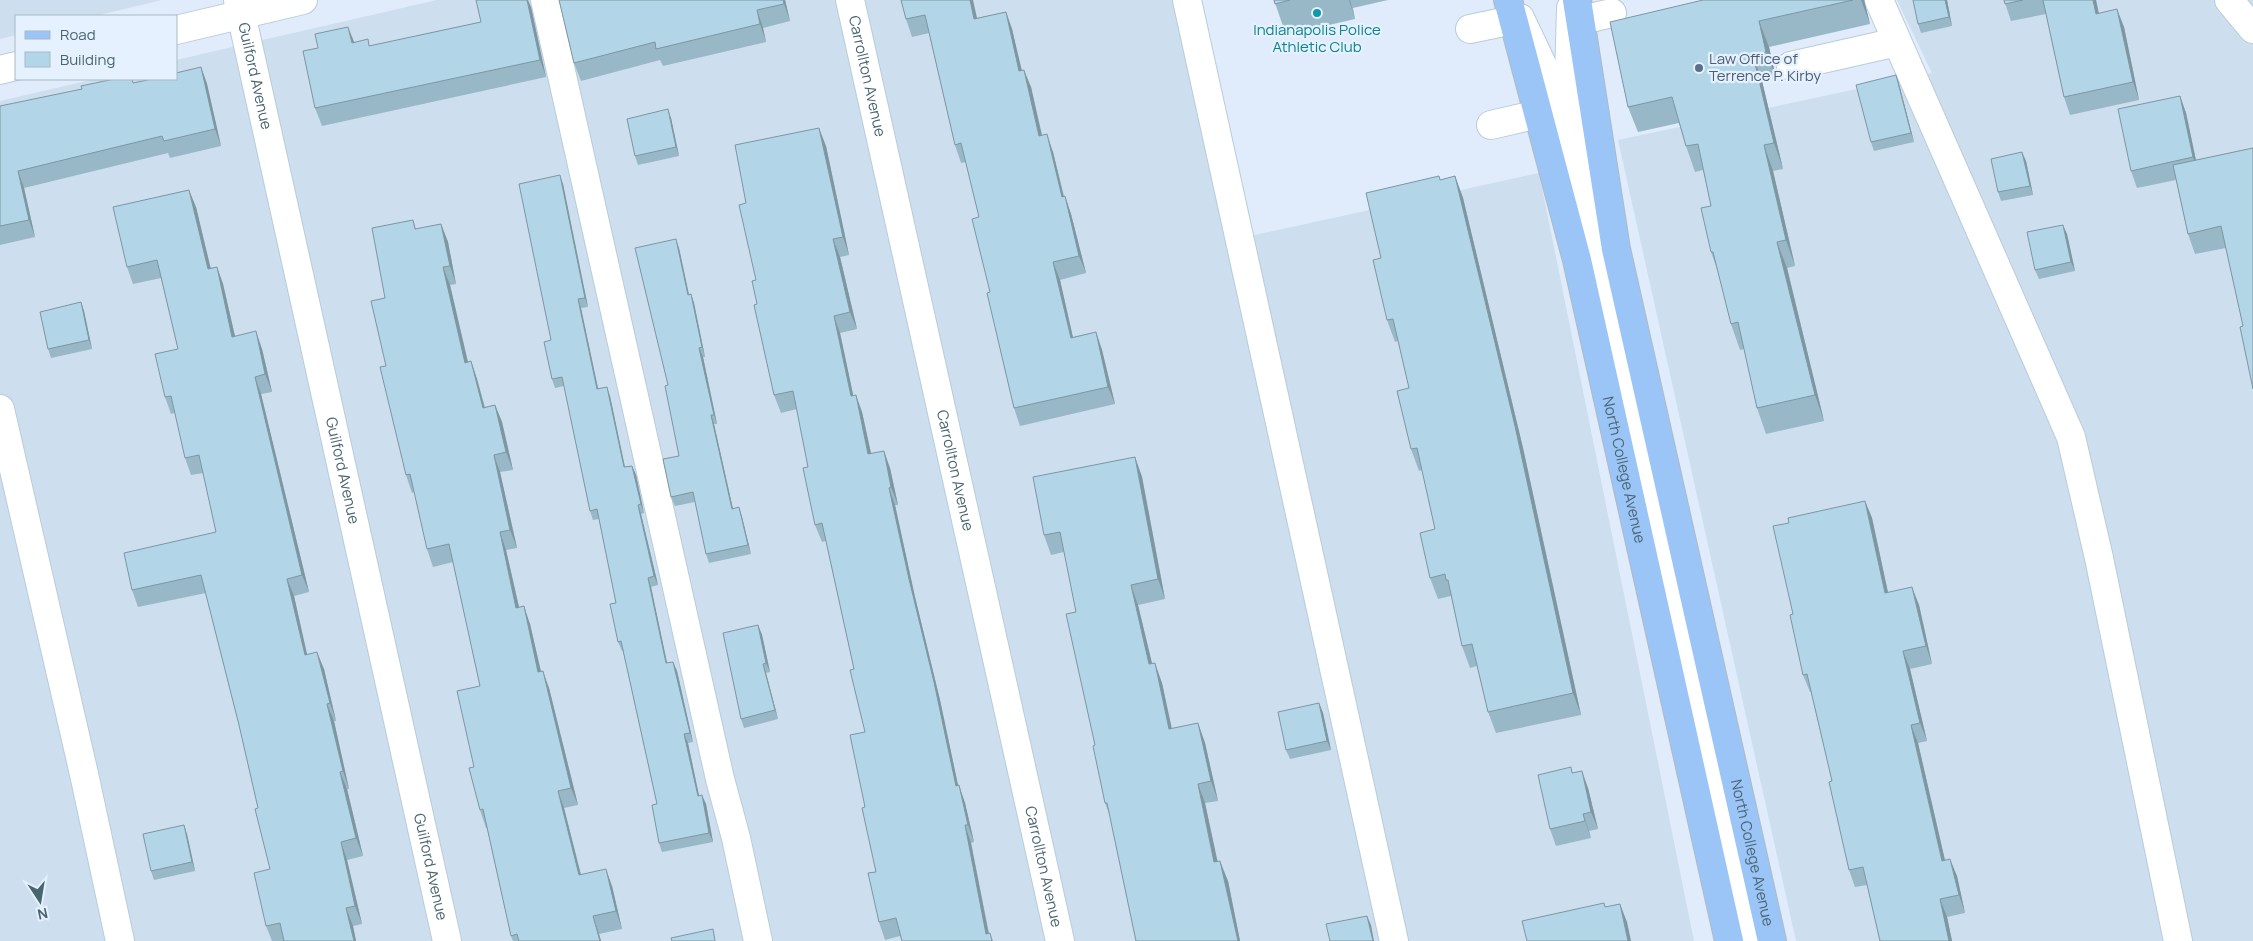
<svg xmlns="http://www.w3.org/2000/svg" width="2253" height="941" font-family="Manrope,sans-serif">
<rect width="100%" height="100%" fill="#e0ecfb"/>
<g fill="#cddeef">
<path d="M0,0H162L95,16H16V35L0,39Z"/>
<path d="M437,0H1177L1227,241L1539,173L1694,941H0V101L95,79H176V60Z"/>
<path d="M1897,0H2253V941H1796L1618,140L1932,73Z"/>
</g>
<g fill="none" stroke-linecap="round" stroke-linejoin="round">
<defs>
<g id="minor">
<path id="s1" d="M238,0L447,941"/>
<path d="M545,0L720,779L736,838L758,941"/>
<path id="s2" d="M850,0L1060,941"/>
<path d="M1187,0L1394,941"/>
<path d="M1879,0L2071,437L2099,558L2178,941"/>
<path d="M2229,0L2253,29"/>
<path d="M1520,18L1568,119L1749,941"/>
<path d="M1581,20L1612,13"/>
<path d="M1470,29L1513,20"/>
<path d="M176,30L303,0"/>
<path d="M1791,66L1897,42"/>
<path d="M0,70L16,66"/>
<path d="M1568,115L1571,8"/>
<path d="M1491,125L1538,114"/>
<path d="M0,409L84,774L120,941"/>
</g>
<g id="major">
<path id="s3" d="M1508,0L1577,260L1729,941"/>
<path id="s4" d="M1577,0L1616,249L1772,941"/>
</g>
</defs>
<use href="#minor" stroke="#b8ccd9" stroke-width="30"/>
<use href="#major" stroke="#afbbc0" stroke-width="30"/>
<use href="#minor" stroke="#fff" stroke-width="28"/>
<use href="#major" stroke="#9bc4f7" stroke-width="28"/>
</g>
<g fill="#99b8c7">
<path d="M559,0H785L790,21L763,28L766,42L663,66L660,60L581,81L574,63Z"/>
<path d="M901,0L977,18L1006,12L1012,29L1021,70L1031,87L1042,135L1053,152L1064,196H1065L1071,214L1086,273L1060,280L1073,337L1096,332L1102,350L1115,404L1020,426L1014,408L990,292L979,217L966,162L961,163L955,145L929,33L912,37L906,19Z"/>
<path d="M1274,0H1388L1353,8L1355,19L1286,35Z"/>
<path d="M1703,0H1864L1870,24L1769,47L1776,78L1762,81L1783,169L1773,171L1795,266L1787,268L1824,421L1766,434L1757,408L1744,349L1740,350L1731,324L1718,272L1711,252V206L1703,170L1695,172L1686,146L1679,123L1638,132L1628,107Z"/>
<path d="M1913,0H1947L1952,26L1921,33L1918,24Z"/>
<path d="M2004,0H2096L2099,13L2124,27L2139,100L2070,115L2064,97L2046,14L2011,21Z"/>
<path d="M531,7L546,77L322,126L315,108L354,42L370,46L481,22Z"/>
<path d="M201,67L207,84L221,146L170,158L168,153L24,188L35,237L0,245V106L134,83Z"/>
<path d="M1896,75L1899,84L1914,142L1874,151L1871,142Z"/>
<path d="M2180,96L2186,113L2196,160L2253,148L2243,326L2226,248L2195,254L2188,234L2176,180L2137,188L2131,171Z"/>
<path d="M671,118L679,156L638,165L635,156Z"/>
<path d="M826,146L849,255L840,257L857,329L840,333L853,395L862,412L871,453L890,468L898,505H895L915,597L940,700L958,785L965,803L974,842L971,843L989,933H990L993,941H902L900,936L885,940L879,922L876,872L865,807V732L854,669L826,541L822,542L815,525L808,467L797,409L781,413L774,395L757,304L756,280L746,203Z"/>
<path d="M2026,161L2033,195L2001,201L1998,192Z"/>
<path d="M1455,176L1463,198L1523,448L1581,715L1496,733L1488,712L1477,666L1470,668L1462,646L1451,596L1438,599L1430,578L1435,529L1422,470L1419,471L1411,449L1409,388L1398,341L1395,342L1387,320L1381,258L1440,180Z"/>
<path d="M563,184L588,307L581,308L598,388L610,396L625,467L632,466L636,475L644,513L641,514L658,585L651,587L667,663L673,662L677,671L693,742L688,743L699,796L706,804L713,842L662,852L659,843L657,804L623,651H622L618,642L616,603L599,519L593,520L590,511L564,386L555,388L552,379L551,340Z"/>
<path d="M196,207L210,268L217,267L223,284L235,336L262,349L272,392L261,394L309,592L294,596L307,655L324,669L336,721H334L349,789H347L363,856L347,860L362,924L353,926L356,941H272L266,926L270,869L258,808L239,725L206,593L138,607L132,590L216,532L203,473L191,475L185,458L175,413L171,414L165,397L178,349L161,278L133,284L127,267Z"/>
<path d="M413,220L416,229L441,224L448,242L456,284L450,285L468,362L471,361L477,379L485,407L495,405L502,422L513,470L500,472L517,548L506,550L519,607L530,624L541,671L549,688L578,805L564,808L581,874L612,886L622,929L599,934L601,941H513L511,936L487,828H486L480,810L474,767L480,686L453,562L433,567L427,549L414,492L412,493L406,475L386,366L385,298Z"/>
<path d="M2067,234L2075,271L2039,279L2035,270Z"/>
<path d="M679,248L689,295L691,294L694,303L705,357H703L717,424H714L733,509L739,507L742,517L751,554L709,563L706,554L695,502L675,506L671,497L679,456L668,385Z"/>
<path d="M81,302L84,311L92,349L51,358L48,349Z"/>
<path d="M1135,457L1142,477L1165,599L1138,605L1152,664L1162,683L1172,729L1198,723L1205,743L1218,801L1205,803L1217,861L1228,881L1240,941H1136L1110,816L1105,803L1095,745L1076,612L1064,552L1051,555L1044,535Z"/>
<path d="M1865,501L1872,518L1888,593L1919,605L1932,664L1910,669L1927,741L1918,743L1945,860L1957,876L1965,913L1947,917L1952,941H1880L1867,885L1855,887L1849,870L1832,781L1811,692H1810L1803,675L1793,614L1789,523Z"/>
<path d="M758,625L762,635L770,672L766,673L778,719L744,728L741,719Z"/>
<path d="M1319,703L1323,713L1331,750L1290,759L1286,750Z"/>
<path d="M1573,772L1588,788L1598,829L1589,831L1591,838L1556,846L1550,829Z"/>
<path d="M187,834L195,871L154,880L151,871Z"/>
</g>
<g fill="#7d96a2">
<path d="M527,0H528L531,7L546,77L540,60Z"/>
<path d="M783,0H785L790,21L784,4Z"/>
<path d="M970,0H973L981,36L974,19Z"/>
<path d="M1349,0H1350L1355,19Z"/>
<path d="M1861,0H1864L1870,24Z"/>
<path d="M1945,0H1947L1952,26L1949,17Z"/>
<path d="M2093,0H2096L2102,31L2096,14Z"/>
<path d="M2117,9L2124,27L2139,100L2133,82Z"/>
<path d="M757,10L763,28L766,42L760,24Z"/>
<path d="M1006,12L1012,29L1026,88L1019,71Z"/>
<path d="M1759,21L1769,47L1776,78L1766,52Z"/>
<path d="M348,27L355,44L352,43Z"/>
<path d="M1753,55L1762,81L1783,169L1774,143Z"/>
<path d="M201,67L207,84L221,146L215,129Z"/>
<path d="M1024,70L1031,87L1046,154L1039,136Z"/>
<path d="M1896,75L1899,84L1914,142L1911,133Z"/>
<path d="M2180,96L2186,113L2199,175L2193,157Z"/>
<path d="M668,109L671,118L679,156L676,147Z"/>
<path d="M819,128L826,146L849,255L843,237Z"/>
<path d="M1047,134L1053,152L1068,215L1062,197Z"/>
<path d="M1764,145L1773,171L1795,266L1786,240Z"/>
<path d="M2022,152L2026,161L2033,195L2030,186Z"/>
<path d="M18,171L24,188L35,237L29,220Z"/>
<path d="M560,175L563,184L588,307L585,298Z"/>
<path d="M1455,176L1463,198L1523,448L1581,715L1573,693Z"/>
<path d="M189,190L196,207L215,286L208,269Z"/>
<path d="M1065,196L1071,214L1086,273L1079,256Z"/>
<path d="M441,224L448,242L456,284L450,266Z"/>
<path d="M2063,225L2067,234L2075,271L2071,262Z"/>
<path d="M676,239L679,248L691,304L688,295Z"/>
<path d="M833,239L840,257L857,329L850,312Z"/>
<path d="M1777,242L1787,268L1824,421L1815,395Z"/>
<path d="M1053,262L1060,280L1077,356L1071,338Z"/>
<path d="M217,267L223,284L239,354L232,337Z"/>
<path d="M443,267L450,285L472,380L465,363Z"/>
<path d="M691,294L694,303L705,357L702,347Z"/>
<path d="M578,299L581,308L600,398L597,389Z"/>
<path d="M81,302L84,311L92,349L89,340Z"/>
<path d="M834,316L840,333L857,413L851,396Z"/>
<path d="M256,331L262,349L272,392L265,374Z"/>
<path d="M1096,332L1102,350L1115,404L1108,387Z"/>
<path d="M699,348L703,357L717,424L714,415Z"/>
<path d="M471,361L477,379L489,425L483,408Z"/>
<path d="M255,377L261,394L309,592L302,575Z"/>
<path d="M607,387L610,396L627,477L624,467Z"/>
<path d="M856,395L862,412L875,472L868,454Z"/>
<path d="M495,405L502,422L513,470L506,452Z"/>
<path d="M711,415L714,424L735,518L732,509Z"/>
<path d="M884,451L890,468L898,505L891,487Z"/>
<path d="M494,455L500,472L517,548L510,530Z"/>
<path d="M1135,457L1142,477L1165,599L1158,579Z"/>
<path d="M632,466L636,475L644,513L641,504Z"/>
<path d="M889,488L895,505L915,597L940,700L962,804L956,786L909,579Z"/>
<path d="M1865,501L1872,518L1892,611L1885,593Z"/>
<path d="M638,505L641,514L658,585L654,576Z"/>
<path d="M739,507L742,517L751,554L748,545Z"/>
<path d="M500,532L506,550L523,625L516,608Z"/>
<path d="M648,578L651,587L669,672L666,663Z"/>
<path d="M287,579L294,596L311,672L305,655Z"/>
<path d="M1131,585L1138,605L1157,684L1149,664Z"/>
<path d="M1912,587L1919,605L1932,664L1926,646Z"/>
<path d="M524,606L530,624L545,690L538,672Z"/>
<path d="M758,625L762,635L770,672L766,663Z"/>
<path d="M1903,651L1910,669L1927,741L1920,723Z"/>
<path d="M317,652L324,669L336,721L330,703Z"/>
<path d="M673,662L677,671L693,742L690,733Z"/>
<path d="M1155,663L1162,683L1176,749L1169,729Z"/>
<path d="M763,664L766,673L778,719L775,710Z"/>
<path d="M543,671L549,688L578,805L571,788Z"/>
<path d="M1319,703L1323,713L1331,750L1327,741Z"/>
<path d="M327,704L334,721L349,789L343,771Z"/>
<path d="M1198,723L1205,743L1218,801L1211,781Z"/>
<path d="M1911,725L1918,743L1949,878L1942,861Z"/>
<path d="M684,734L688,743L701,805L698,796Z"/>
<path d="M1582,771L1588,788L1598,829L1591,812Z"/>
<path d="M340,772L347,789L363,856L356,838Z"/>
<path d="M1198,784L1205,803L1222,882L1214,862Z"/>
<path d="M959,785L965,803L974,842L968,825Z"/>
<path d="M558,791L564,808L585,892L579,875Z"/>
<path d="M702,795L706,804L713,842L709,833Z"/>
<path d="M1583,814L1589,831L1591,838L1585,821Z"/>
<path d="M184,825L187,834L195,871L192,862Z"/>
<path d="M965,825L971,843L990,941L986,934Z"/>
<path d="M341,842L347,860L362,924L355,906Z"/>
<path d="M1950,859L1957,876L1965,913L1959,895Z"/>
<path d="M1220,861L1228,881L1240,941H1238Z"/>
<path d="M606,869L612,886L622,929L616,911Z"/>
<path d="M1940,899L1947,917L1952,941H1949Z"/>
<path d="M1620,904L1627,922L1631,941H1628Z"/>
<path d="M346,908L353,926L356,941H354Z"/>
<path d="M593,916L599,934L601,941H600Z"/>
<path d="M1367,916L1371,925L1374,941H1373Z"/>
</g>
<g fill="#b2d6e7" stroke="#7d96a2">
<path d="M476,0H527L540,60L315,108L303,51L318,48L315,34L348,27L352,43L368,39L369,46L481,22Z"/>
<path d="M559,0H783L784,4L757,10L760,24L656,49L655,42L574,63Z"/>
<path d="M901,0H970L974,19L1006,12L1019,71L1024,70L1039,136L1047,134L1062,197L1065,196L1079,256L1053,262L1071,338L1096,332L1108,387L1014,408L987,293L990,292L972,219L979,217L961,143L955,145L925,15L906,19Z"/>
<path d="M1274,0H1290L1275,4Z"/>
<path d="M1703,0H1853L1759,21L1766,52L1753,55L1774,143L1764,145L1786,240L1777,242L1815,395L1757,408L1738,322L1731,324L1713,252H1711L1701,208L1711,206L1698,144L1686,146L1672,97L1628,107L1610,22Z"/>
<path d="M1913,0H1945L1949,17L1918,24Z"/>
<path d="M2004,0H2023L2005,4Z"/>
<path d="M2043,0H2093L2096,14L2117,9L2133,82L2064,97Z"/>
<path d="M201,67L215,129L164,141L162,136L18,171L29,220L0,226V106L82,89L81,86L114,79H132L133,83L152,79H176V73Z"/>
<path d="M1896,75L1911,133L1871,142L1856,85Z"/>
<path d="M2180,96L2193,157L2131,171L2118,109Z"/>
<path d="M668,109L676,147L635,156L627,119Z"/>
<path d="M819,128L843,237L833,239L850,312L834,316L851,396L856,395L868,454L884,451L891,487L889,488L909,579L934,682L956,786L959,785L968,825H965L986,934L990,933L992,941H902L896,918L879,922L868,873L876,872L862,808L865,807L850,735L865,732L850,670L854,669L822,523L815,525L803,468L808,467L793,391L774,395L754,305L757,304L752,281L756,280L739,205L746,203L735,145Z"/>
<path d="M2253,148V389L2240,327L2243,326L2221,226L2188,234L2173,165Z"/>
<path d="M2022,152L2030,186L1998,192L1991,159Z"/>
<path d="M560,175L585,298L578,299L597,389L607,387L624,467L632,466L641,504L638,505L654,576L648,578L666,663L673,662L690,733L684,734L698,796L702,795L709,833L659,843L652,805L657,804L621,641L618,642L610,604L616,603L597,509L590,511L562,377L552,379L544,342L551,340L519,184Z"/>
<path d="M1439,176L1440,180L1455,176L1515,426L1573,693L1488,712L1472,644L1462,646L1448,580H1446L1445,574L1430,578L1420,533L1435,529L1417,448L1411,449L1397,391L1409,388L1393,319L1387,320L1373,260L1381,258L1366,193Z"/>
<path d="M189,190L208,269L217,267L232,337L256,331L265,374L255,377L302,575L287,579L305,655L317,652L330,703L327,704L343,771L340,772L356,838L341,842L355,906L346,908L354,941H284L280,923L266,926L254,873L270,869L255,809L258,808L239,725L201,575L132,590L124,553L216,532L199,455L185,458L171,396L165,397L155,354L178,349L157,260L127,267L113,207Z"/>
<path d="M413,220L415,229L441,224L450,266L443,267L465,363L471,361L483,408L495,405L506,452L494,455L510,530L500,532L516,608L524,606L538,672L543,671L571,788L558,791L579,875L606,869L616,911L593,916L600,941H519L517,934L511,936L483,809L480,810L469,768L474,767L457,691L480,686L449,544L427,549L410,474L406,475L380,367L386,366L371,301L385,298L372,228Z"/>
<path d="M2063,225L2071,262L2035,270L2027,232Z"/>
<path d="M676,239L688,295L691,294L702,347L699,348L714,415H711L732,509L739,507L748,545L706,554L693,492L671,497L663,459L679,456L665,386L668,385L635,248Z"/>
<path d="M81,302L89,340L48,349L40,312Z"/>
<path d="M1135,457L1158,579L1131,585L1149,664L1155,663L1169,729L1198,723L1211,781L1198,784L1214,862L1220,861L1238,941H1136L1107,803H1105L1093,746L1095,745L1066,614L1076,612L1060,532L1044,535L1033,477Z"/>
<path d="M1865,501L1885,593L1912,587L1926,646L1903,651L1920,723L1911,725L1942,861L1950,859L1959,895L1940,899L1949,941H1880L1863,867L1849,870L1829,782L1832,781L1807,674L1803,675L1790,615L1793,614L1773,526L1789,523L1788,518Z"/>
<path d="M758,625L766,663L763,664L775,710L741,719L723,633Z"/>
<path d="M1319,703L1327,741L1286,750L1278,712Z"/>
<path d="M1571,767L1572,773L1582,771L1591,812L1583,814L1585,821L1550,829L1538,775Z"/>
<path d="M184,825L192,862L151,871L143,834Z"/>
<path d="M1604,903L1605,907L1620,904L1628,941H1527L1522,921Z"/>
<path d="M1367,916L1373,941H1330L1326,924Z"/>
<path d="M713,929L715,941H672L671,938Z"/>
</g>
<circle fill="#0f9aa8" stroke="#e5f1fe" stroke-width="2" cx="1317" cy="13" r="5"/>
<circle fill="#5c6f8a" stroke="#e5f1fe" stroke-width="2" cx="1699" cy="68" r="5"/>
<g text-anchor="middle" stroke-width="4.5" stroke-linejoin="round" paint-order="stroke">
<g font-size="15" fill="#0d838f" stroke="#e5f1fe">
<text x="1317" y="35">Indianapolis Police<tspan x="1317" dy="17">Athletic Club</tspan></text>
</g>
<g font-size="15" fill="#4e5e75" stroke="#e5f1fe" text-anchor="start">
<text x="1709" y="64">Law Office of<tspan x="1709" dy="17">Terrence P. Kirby</tspan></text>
</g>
<g font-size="15" fill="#496570" stroke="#e5f1fe">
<text dy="5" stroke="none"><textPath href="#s1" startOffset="78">Guilford Avenue</textPath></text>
<text dy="5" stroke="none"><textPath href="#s2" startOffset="78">Carrollton Avenue</textPath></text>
<text dy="5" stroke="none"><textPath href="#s3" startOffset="484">North College Avenue</textPath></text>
<text dy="5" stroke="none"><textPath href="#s2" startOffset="482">Carrollton Avenue</textPath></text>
<text dy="5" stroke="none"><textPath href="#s1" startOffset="482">Guilford Avenue</textPath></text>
<text dy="5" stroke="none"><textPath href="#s4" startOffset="871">North College Avenue</textPath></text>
<text dy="5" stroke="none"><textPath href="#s1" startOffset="888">Guilford Avenue</textPath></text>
<text dy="5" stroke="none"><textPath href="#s2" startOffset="888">Carrollton Avenue</textPath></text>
</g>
</g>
<rect x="15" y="15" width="162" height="65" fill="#e5f1fe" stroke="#a7b9c5"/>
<rect x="25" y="31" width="25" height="8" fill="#9bc4f7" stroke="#a7b9c5"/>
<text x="60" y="40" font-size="15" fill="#496570">Road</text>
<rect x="25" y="52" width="25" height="15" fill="#b2d6e7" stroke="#a7b9c5"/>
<text x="60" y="65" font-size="15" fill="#496570">Building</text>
<g transform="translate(40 901) rotate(168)" stroke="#e5f1fe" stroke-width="4" paint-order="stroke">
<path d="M0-4L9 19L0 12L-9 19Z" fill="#496570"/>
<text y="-8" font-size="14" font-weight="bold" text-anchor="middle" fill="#496570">N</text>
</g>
</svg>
